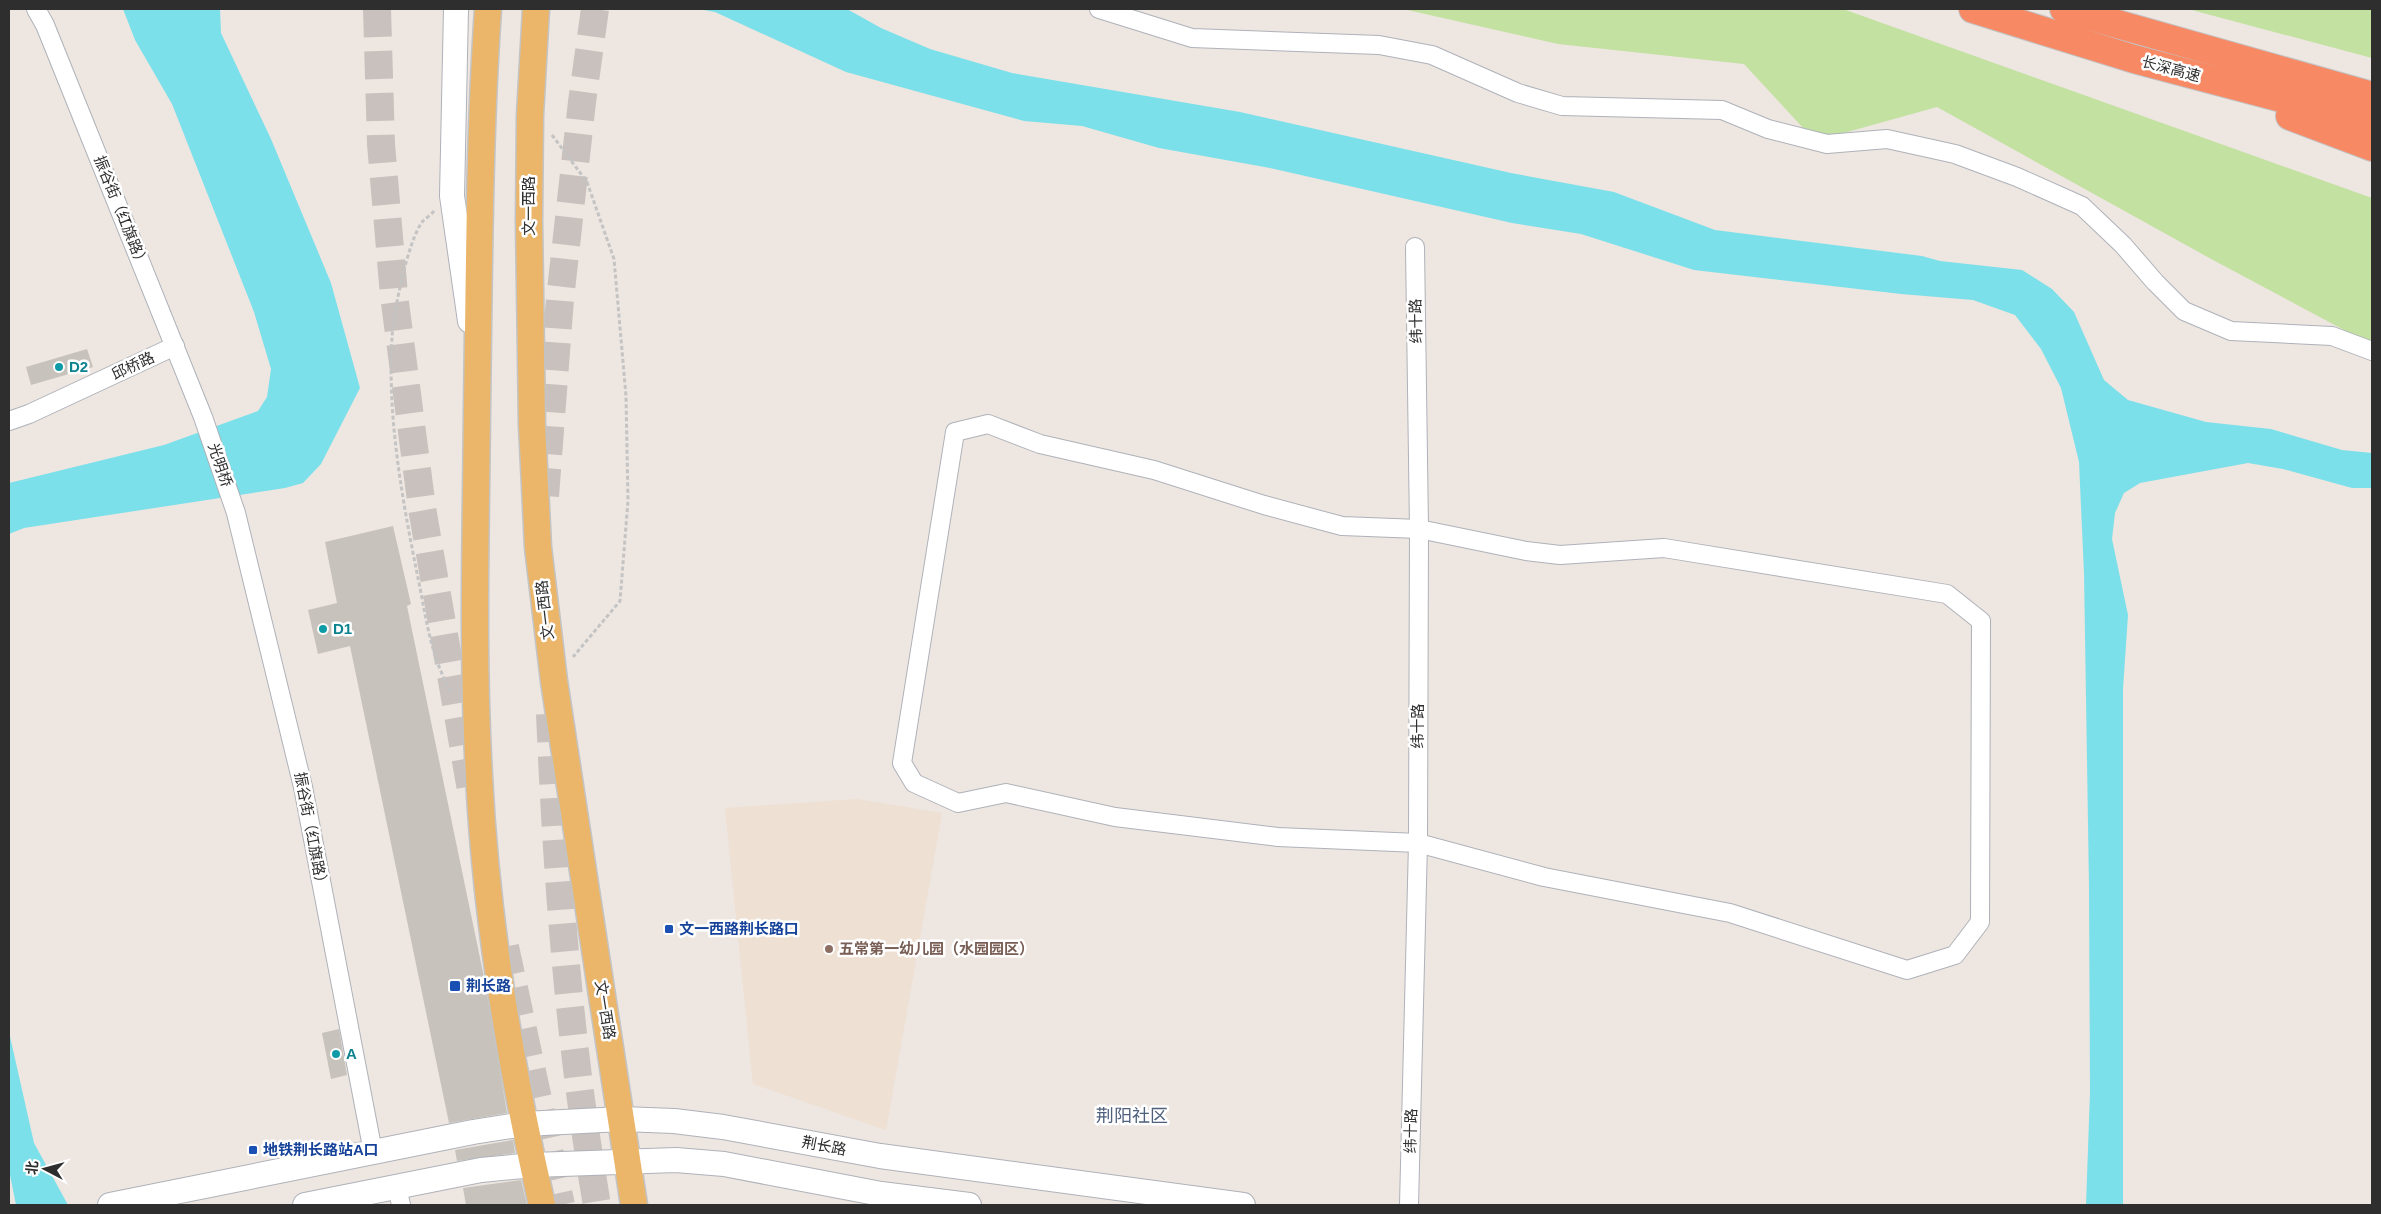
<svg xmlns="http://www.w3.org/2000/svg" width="2381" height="1214" font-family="Arial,'Noto Sans SC',sans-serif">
<rect width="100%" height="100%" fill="#eee6e1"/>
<path fill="#eee0d2" d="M857,799L942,813L886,1130L753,1084L725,808Z"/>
<g fill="#c3e1a1">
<path d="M1403,9H1843L2372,198V345L2213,260L1937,107L1815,141L1744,64L1558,44Z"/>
<path d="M2188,9H2372V58Z"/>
</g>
<g fill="#7be0ea">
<path d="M123,9H220L221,33L271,139L331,283L360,388L321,464L303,483L285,488L24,528L9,534V483L164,445L258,411L267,397L271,369L254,312L172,104L135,40Z"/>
<path d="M698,9H847L881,28L930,49L1012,73L1240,112L1511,173L1614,192L1715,230L1922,256L1940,261L2022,270L2052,289L2074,312L2104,380L2128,400L2206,422L2271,429L2342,450L2372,453V488H2352L2283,469L2248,463L2140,483L2124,493L2115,513L2112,539L2128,615L2123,689V1205H2086L2090,1092L2089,886L2084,573L2079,462L2061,388L2041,349L2015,315L1973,300L1901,294L1694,270L1581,234L1512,223L1270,168L1159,148L1082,126L1024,121L846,72L715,12Z"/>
<path d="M9,1032L34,1143L68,1205H16L9,1170Z"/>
</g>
<g fill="#c7c2bc">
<path d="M87,349L93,367L31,385L26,367Z"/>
<path d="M393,526L411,604L407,606L485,982L507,1113L449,1123L350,646L318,654L308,610L337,603L325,542Z"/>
<path d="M339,1029L347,1075L331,1079L322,1033Z"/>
<path d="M513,1140L515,1153L457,1161L455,1150Z"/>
<path d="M521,1180L527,1205H466L463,1188Z"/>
</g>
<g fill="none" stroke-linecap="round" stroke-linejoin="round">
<g stroke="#c8c1bd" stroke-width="28" stroke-dasharray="28 14" stroke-linecap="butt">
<path d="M377,9L381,144L394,295L422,508L471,790"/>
<path d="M545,496L560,299L582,102L595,9"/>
<path d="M550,714C557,879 569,1043 597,1205"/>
<path d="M505,947L561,1205"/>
</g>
<defs>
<g id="street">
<path d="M36,9L45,25L203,417L236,513L303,787L373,1152"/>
<path d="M1099,9L1192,38L1379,45L1432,55L1518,93L1562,106L1722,110L1768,129L1827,144L1887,139L1955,154L2017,177L2082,206L2123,245L2155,282L2184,311L2231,331L2332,336L2372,351"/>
<path d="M9,421L29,414L175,346"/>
<path d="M988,424L1040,444L1154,470L1264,505L1342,526L1419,529L1526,551L1560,555L1664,548L1947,594L1981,621L1980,922L1955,955L1907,970L1730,913L1544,877L1418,843L1278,837L1115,817L1006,793L958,803L914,783L902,763L955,432Z"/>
<path d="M397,1187L401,1205"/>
<path d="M1409,1205L1418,843L1419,529L1415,247"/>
</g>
<g id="secondary">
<path d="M456,9L452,196L470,321"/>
<path d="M110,1205L473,1132L524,1124L622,1119L674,1121L723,1127L880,1156L1243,1205"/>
<path d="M305,1205L481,1170L533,1165L676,1160L724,1164L881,1194L969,1205"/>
</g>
<g id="primary">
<path d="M488,9C479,141 479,275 477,407C476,530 472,653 479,776C486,920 510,1064 542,1205"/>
<path d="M536,9L530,115L529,221L532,425L538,547L554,681L634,1205"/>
</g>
<g id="highway">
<path d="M1973,9L2134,59L2372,122"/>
<path d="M2064,9L2372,96"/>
<path d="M2290,116L2372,147"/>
</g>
</defs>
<use href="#street" stroke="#aeb2b9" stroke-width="20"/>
<use href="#secondary" stroke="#aeb2b9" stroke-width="26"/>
<use href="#primary" stroke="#c4c4c4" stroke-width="29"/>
<use href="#highway" stroke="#c4c4c4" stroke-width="30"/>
<g stroke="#c4c4c4" stroke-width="3" stroke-dasharray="4 2.5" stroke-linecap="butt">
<path d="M552,135L587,182L614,259L626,396L628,501L620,601L573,657"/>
<path d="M434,211C431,215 426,218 423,221C408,239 393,314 392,338C387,419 403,504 419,583C427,622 431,660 453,694"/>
</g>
<use href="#street" stroke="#fff" stroke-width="18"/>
<use href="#secondary" stroke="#fff" stroke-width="24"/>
<use href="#primary" stroke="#ebb66a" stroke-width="26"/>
<use href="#highway" stroke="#f78964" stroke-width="28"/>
</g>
<g fill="#0f9aa8" stroke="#fff" stroke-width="2">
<circle cx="59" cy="367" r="5"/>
<circle cx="323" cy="629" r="5"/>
<circle cx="336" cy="1054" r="5"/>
</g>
<g fill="#1a4fb4" stroke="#fff" stroke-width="2">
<rect x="664" y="924" width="10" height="10" rx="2.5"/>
<rect x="449" y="980" width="12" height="12" rx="2.5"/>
<rect x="248" y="1145" width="10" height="10" rx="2.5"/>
</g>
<circle fill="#8d6e63" stroke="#fff" stroke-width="2" cx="829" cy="949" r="5"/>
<g text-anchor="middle" stroke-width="5" stroke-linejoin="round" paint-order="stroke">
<g font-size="15" fill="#2e2e2e" stroke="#fff">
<text transform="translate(2171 69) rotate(15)" y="5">长深高速</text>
<text transform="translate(529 206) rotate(-90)" y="5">文一西路</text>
<text transform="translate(121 212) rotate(68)" y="5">振谷街（红旗路）</text>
<text transform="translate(1416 321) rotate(-91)" y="5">纬十路</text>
<text transform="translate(133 366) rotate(-25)" y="5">邱桥路</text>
<text transform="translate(220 465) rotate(71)" y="5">光明桥</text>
<text transform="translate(545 610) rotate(-97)" y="5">文一西路</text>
<text transform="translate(1418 726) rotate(-90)" y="5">纬十路</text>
<text transform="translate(311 831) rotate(79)" y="5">振谷街（红旗路）</text>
<text transform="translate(605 1010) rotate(81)" y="5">文一西路</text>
<text transform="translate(1411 1131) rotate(-89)" y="5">纬十路</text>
<text transform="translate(824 1146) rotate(11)" y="5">荆长路</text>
</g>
<g font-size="15" font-weight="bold" fill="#0d838f" stroke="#fff" text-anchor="start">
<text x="69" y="372">D2</text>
<text x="333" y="634">D1</text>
<text x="346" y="1059">A</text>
</g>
<g font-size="15" font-weight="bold" fill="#164399" stroke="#fff" text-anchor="start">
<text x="679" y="934">文一西路荆长路口</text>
<text x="466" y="991">荆长路</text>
<text x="263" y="1155">地铁荆长路站A口</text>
</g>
<g font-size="15" font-weight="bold" fill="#785e54" stroke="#fff" text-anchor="start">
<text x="839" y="954">五常第一幼儿园（水园园区）</text>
</g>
<g font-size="18" fill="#4f607d" stroke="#fff">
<text x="1132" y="1122">荆阳社区</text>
</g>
</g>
<rect width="2381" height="1214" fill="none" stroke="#2e2e2e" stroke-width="20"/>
<g transform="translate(45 1169) rotate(276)" stroke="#ffffff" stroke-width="4" paint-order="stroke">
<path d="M0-4L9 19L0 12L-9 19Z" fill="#2e2e2e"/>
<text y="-8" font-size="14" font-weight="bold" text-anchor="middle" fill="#2e2e2e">北</text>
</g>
</svg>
